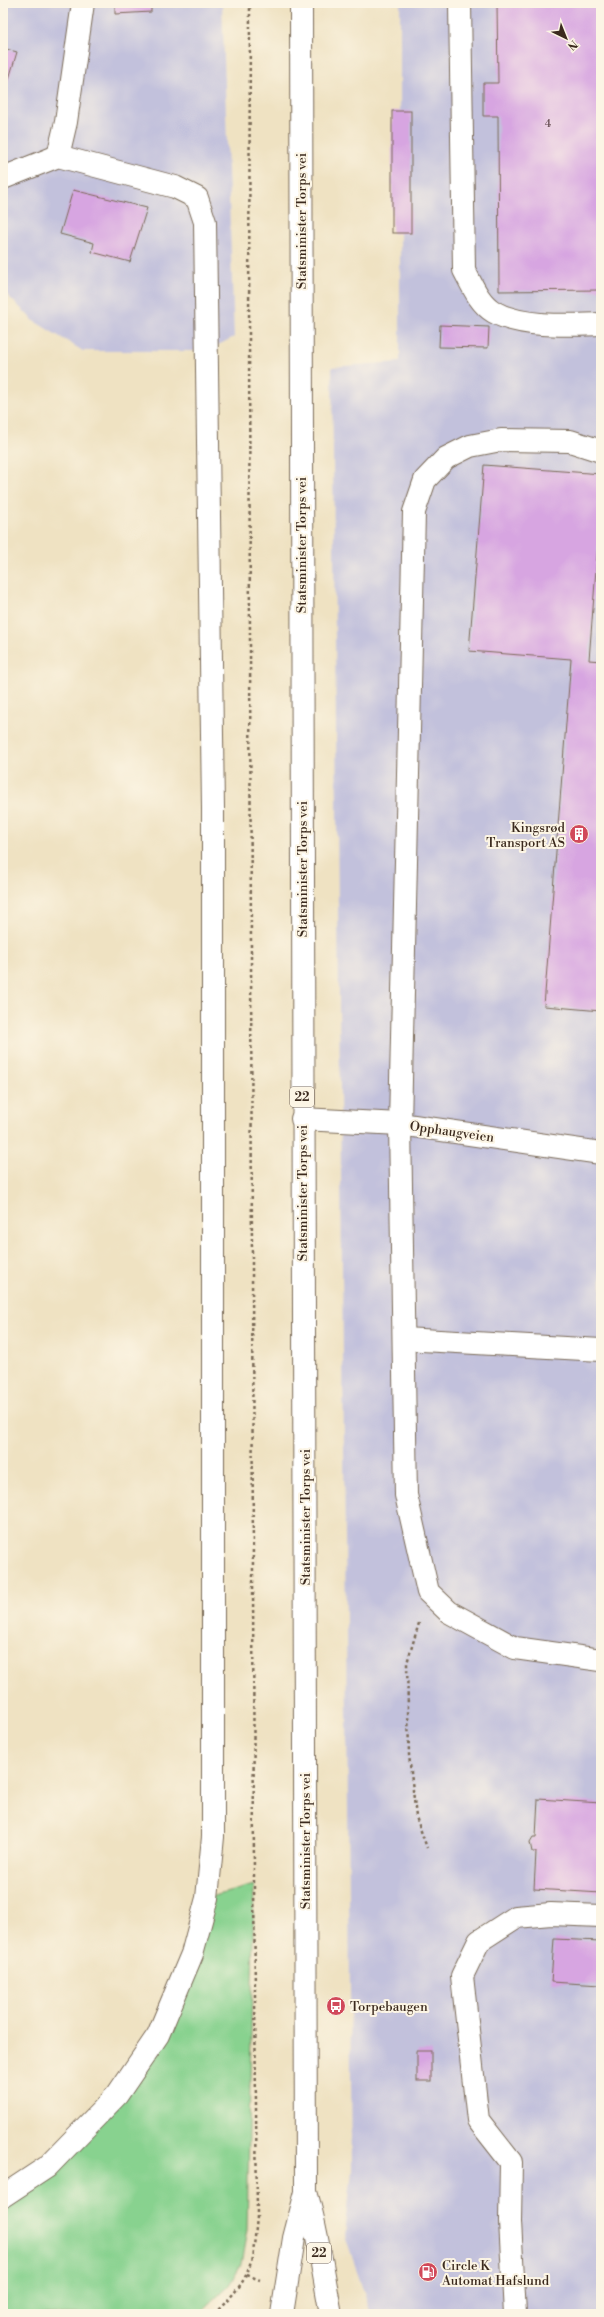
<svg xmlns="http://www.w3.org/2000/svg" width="604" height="2317" font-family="'Libre Bodoni',serif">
<rect width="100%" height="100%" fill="#fcf5e5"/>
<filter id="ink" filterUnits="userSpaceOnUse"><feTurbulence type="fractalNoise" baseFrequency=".025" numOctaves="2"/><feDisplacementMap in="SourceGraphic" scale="8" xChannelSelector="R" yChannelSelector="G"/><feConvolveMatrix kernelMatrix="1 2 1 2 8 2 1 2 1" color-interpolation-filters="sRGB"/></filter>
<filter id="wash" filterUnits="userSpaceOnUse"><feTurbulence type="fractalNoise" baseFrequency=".012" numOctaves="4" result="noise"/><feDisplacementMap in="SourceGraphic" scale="16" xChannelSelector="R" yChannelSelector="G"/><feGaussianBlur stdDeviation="0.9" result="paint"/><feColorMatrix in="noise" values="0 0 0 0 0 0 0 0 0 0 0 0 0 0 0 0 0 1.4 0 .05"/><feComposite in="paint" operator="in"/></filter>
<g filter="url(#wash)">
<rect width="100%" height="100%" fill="#efe2c2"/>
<g fill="#c2c1dc">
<path d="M3,3H222L234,337L206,351H83L34,321L3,291Z"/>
<path d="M400,3H601V2314H371L345,2235L352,2170L332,367L400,362Z"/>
</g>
<path fill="#88d28f" stroke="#627e56" d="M254,1885L247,2230L241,2264L229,2285L199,2314H3V2196L47,2167L158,2035L207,1898Z"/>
<g id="blocks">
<g fill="#d7a5e1">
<path d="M115,3H151V12L115,14Z"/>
<path d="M497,3H601V290L499,291L498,116H483V83H498Z"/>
<path d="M3,48L17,52L3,99Z"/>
<rect x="392" y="111" width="19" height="122"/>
<path d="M73,190L147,208L130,262L92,252L94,243L60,234Z"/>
<path d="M440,325L489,327L488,348L439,347Z"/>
<path d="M484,465L601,474V504L589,660L601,661V1011L544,1006L571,659L469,651Z"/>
<path d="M538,1799L601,1803V1893L534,1889L536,1852H532L530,1842L533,1837H536Z"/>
<path d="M554,1939L601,1941V1985L551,1982Z"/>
<rect x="417" y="2051" width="14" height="30"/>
</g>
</g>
</g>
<g filter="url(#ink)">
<use href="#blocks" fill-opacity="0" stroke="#7a6a57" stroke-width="1"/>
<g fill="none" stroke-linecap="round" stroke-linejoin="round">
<defs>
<g id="minor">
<path d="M460,3L464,270C472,285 479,303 494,312C521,328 571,325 601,324"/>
<path d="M58,156L66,122L83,3"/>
<path d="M3,178L58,156L175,187L197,198L205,222L213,808V1837L207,1898L192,1954L158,2035L117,2095L47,2167L3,2196"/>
<path d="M601,451L570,441L501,440L470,446L446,458L425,480L414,512L400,1124L406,1495L428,1592L449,1612L515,1648L601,1660"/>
<path d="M302,1119L400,1124L601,1153"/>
<path d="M404,1339L601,1350"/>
<path d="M515,2314L510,2221L511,2162L478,2120L462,1976L479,1941L516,1917L551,1914L601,1916"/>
</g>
<g id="highway">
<path d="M306,2192C318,2232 323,2273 331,2314"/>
<path d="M282,2314L294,2238L306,2192L301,3"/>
</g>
</defs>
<use href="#minor" stroke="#7a6a57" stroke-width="24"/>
<use href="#highway" stroke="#7a6a57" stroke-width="24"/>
<g stroke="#7a6a57" stroke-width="2.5" stroke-dasharray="3 3" stroke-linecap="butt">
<path d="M419,1623L407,1663L409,1755L416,1817L427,1848"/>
<path d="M247,2275L260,2280"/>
<path d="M214,2314C252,2277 252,2269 257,2217L254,1885L249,332L250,3"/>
</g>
<use href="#minor" stroke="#fff" stroke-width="22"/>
<use href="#highway" stroke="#fff" stroke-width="22"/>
</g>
</g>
<defs>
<symbol id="building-disc" viewBox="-11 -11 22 22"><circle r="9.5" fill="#d1495b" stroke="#fcf5e5"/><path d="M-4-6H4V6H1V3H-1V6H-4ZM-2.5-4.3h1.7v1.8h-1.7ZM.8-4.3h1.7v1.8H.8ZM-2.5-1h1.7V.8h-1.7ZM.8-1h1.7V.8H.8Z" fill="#fff"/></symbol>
<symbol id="bus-disc" viewBox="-11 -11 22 22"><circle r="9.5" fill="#d1495b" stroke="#fcf5e5"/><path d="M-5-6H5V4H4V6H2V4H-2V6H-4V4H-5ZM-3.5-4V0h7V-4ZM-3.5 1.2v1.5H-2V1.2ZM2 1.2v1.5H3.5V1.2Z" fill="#fff"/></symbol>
<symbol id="fuel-disc" viewBox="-11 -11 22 22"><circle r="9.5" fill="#d1495b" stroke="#fcf5e5"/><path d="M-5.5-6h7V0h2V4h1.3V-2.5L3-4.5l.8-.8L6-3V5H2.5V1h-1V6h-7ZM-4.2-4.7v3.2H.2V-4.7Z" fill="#fff"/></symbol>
</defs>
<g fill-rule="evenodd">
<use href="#building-disc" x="568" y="823" width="22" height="22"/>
<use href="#bus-disc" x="325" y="1995" width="22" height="22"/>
<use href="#fuel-disc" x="417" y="2261" width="22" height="22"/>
</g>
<g text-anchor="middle" stroke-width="4" stroke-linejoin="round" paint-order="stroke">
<g font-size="11" fill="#62494f">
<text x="548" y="127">4</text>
</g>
<g fill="#fcf5e5" stroke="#75675a" stroke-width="1">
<rect x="290" y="1087" width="24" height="20" rx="3"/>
<rect x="307" y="2243" width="24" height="20" rx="3"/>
</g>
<g font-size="12" font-weight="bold" fill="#3b2a1e">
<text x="302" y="1101">22</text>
<text x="319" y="2257">22</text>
</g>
<g font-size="13" fill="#3b2a1e" stroke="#fcf5e5">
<text transform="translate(301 221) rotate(-90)" y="5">Statsminister Torps vei</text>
<text transform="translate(301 545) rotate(-90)" y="5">Statsminister Torps vei</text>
<text transform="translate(302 869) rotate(-90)" y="5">Statsminister Torps vei</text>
<text transform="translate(452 1131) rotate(8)" y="5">Opphaugveien</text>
<text transform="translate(302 1193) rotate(-90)" y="5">Statsminister Torps vei</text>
<text transform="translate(305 1517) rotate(-90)" y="5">Statsminister Torps vei</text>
<text transform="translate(305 1841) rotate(-90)" y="5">Statsminister Torps vei</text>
</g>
<g font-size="13" fill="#3b2a1e" stroke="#fcf5e5" text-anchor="start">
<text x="565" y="832" text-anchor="end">Kingsrød<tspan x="565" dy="15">Transport AS</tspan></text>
<text x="350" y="2011">Torpebaugen</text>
<text x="442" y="2270">Circle K<tspan x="442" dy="15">Automat Hafslund</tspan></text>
</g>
</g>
<rect width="604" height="2317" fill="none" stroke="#fcf5e5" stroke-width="16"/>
<g transform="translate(566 38) rotate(137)" stroke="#fcf5e5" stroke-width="3" paint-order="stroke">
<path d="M0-3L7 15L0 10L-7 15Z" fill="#3b2a1e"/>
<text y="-6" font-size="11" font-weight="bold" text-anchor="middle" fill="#3b2a1e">N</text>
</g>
</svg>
